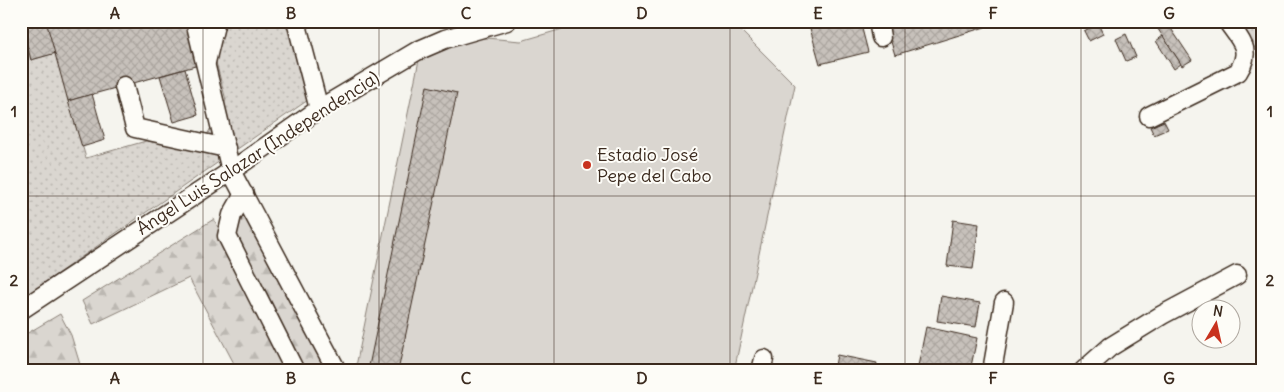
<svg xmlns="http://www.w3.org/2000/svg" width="1284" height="392" font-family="Delius,sans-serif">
<defs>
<pattern id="grass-dots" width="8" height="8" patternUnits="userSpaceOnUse" patternTransform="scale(1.25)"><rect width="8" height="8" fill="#dad6d0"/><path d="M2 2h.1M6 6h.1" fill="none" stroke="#bcb8b2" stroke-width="1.8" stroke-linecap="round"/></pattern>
<pattern id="forest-firs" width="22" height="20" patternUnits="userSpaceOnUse" patternTransform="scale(1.25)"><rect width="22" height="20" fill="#dad6d0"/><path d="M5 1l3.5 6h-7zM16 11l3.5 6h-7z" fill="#bcb8b2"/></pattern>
<pattern id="building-cross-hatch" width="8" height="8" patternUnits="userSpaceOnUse" patternTransform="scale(1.25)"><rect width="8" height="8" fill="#c7c1bb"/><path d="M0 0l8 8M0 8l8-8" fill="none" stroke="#aca6a0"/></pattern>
</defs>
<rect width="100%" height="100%" fill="#f5f4ee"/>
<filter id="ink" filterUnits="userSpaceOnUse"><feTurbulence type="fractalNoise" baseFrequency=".02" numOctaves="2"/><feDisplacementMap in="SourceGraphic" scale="10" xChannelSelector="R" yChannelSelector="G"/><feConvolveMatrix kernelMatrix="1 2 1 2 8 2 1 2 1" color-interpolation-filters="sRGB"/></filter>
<g filter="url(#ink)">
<g fill="url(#grass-dots)" stroke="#8a8077">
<path d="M205,21H286L308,100L21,299V26L31,60L55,53L86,158L146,141L183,142L207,135L226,100Z"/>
<path d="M1237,21H1263V60Z"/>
</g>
<g fill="url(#forest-firs)" stroke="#8a8077">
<path d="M245,212L329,371H305L235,234Z"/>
<path d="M214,219L289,371H238L189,278L93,324L82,301Z"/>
<path d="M60,314L71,335L82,371H23L21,337Z"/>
</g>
<path fill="#dad6d0" stroke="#8a8077" d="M590,21H678L739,29L795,85L734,371H355L420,55L474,37L521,41Z"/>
<g fill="url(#building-cross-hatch)" stroke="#3b2a1e">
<path d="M21,21H171L31,60Z"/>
<path d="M46,21H187L199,65L68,101Z"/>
<path d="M808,21H860L868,52L820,64Z"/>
<path d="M984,21L985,27L895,55L885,22Z"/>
<path d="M1156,21H1166L1192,60L1182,66L1154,23Z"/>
<path d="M1098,24L1103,34L1089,41L1084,31Z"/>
<path d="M1126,34L1136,57L1126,61L1116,39Z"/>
<path d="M1163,36L1181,64L1174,69L1156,41Z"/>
<path d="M185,69L198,115L174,122L160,76Z"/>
<path d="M427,86L457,93L398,371H368Z"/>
<path d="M92,94L105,140L82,147L68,101Z"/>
<path d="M1164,121L1168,129L1154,135L1150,127Z"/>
<path d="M953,220L979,224L973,269L947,266Z"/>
<path d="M941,296L980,303L976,327L937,321Z"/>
<path d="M926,327L977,338L970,371H917Z"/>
<path d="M837,355L877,363L875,371H834Z"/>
</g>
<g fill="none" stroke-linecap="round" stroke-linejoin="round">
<defs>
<g id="minor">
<path d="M195,21L231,171L337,371"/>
<path d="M296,21L319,109"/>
<path d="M878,21L881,37"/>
<path d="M206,62L216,21"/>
<path d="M124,86L135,128L226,148"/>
<path d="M1149,116L1238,72C1253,49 1240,40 1227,21"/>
<path d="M244,194L232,215L227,236L295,371"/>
<path d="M21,310L231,171L319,109L417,51L445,39L507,21"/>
<path d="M761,371L764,359"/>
<path d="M992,371L1004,302"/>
<path d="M1083,371L1110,347L1162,315L1237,275"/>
</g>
</defs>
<use href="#minor" stroke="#3b2a1e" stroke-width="21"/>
<use href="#minor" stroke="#fdfcf7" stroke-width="18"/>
</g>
</g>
<path fill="none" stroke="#3b2a1e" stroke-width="1" stroke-opacity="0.55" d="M203,21V371M379,21V371M554,21V371M730,21V371M905,21V371M1081,21V371M21,196H1263"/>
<circle fill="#c8321e" stroke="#fdfcf7" stroke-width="2" cx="587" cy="165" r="5"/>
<g text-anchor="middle" stroke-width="4" stroke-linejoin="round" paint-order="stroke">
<g font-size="18" fill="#3b2a1e" stroke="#fdfcf7">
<text transform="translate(258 153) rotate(-33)" y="6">Ángel Luis Salazar (Independencia)</text>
</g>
<g font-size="18" fill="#3b2a1e" stroke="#fdfcf7" text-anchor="start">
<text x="597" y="161">Estadio José<tspan x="597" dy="21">Pepe del Cabo</tspan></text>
</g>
</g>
<rect width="1284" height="392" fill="none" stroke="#fdfcf7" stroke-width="55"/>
<g transform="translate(1216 324) rotate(9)"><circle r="24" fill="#fdfcf7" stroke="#afa8a0"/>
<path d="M0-4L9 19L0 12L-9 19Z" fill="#c8321e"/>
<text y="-8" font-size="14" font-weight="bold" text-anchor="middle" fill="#3b2a1e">N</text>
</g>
<rect x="28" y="28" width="1228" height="336" fill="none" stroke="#3b2a1e" stroke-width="2"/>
<g font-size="16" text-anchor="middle" font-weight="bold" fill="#3b2a1e">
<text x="115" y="19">A</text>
<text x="291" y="19">B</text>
<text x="466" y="19">C</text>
<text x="642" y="19">D</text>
<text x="818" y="19">E</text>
<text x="993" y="19">F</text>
<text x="1169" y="19">G</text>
<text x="14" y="117">1</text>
<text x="1270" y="117">1</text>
<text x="14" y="286">2</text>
<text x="1270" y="286">2</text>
<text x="115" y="384">A</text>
<text x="291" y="384">B</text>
<text x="466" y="384">C</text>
<text x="642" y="384">D</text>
<text x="818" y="384">E</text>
<text x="993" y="384">F</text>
<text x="1169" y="384">G</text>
</g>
</svg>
